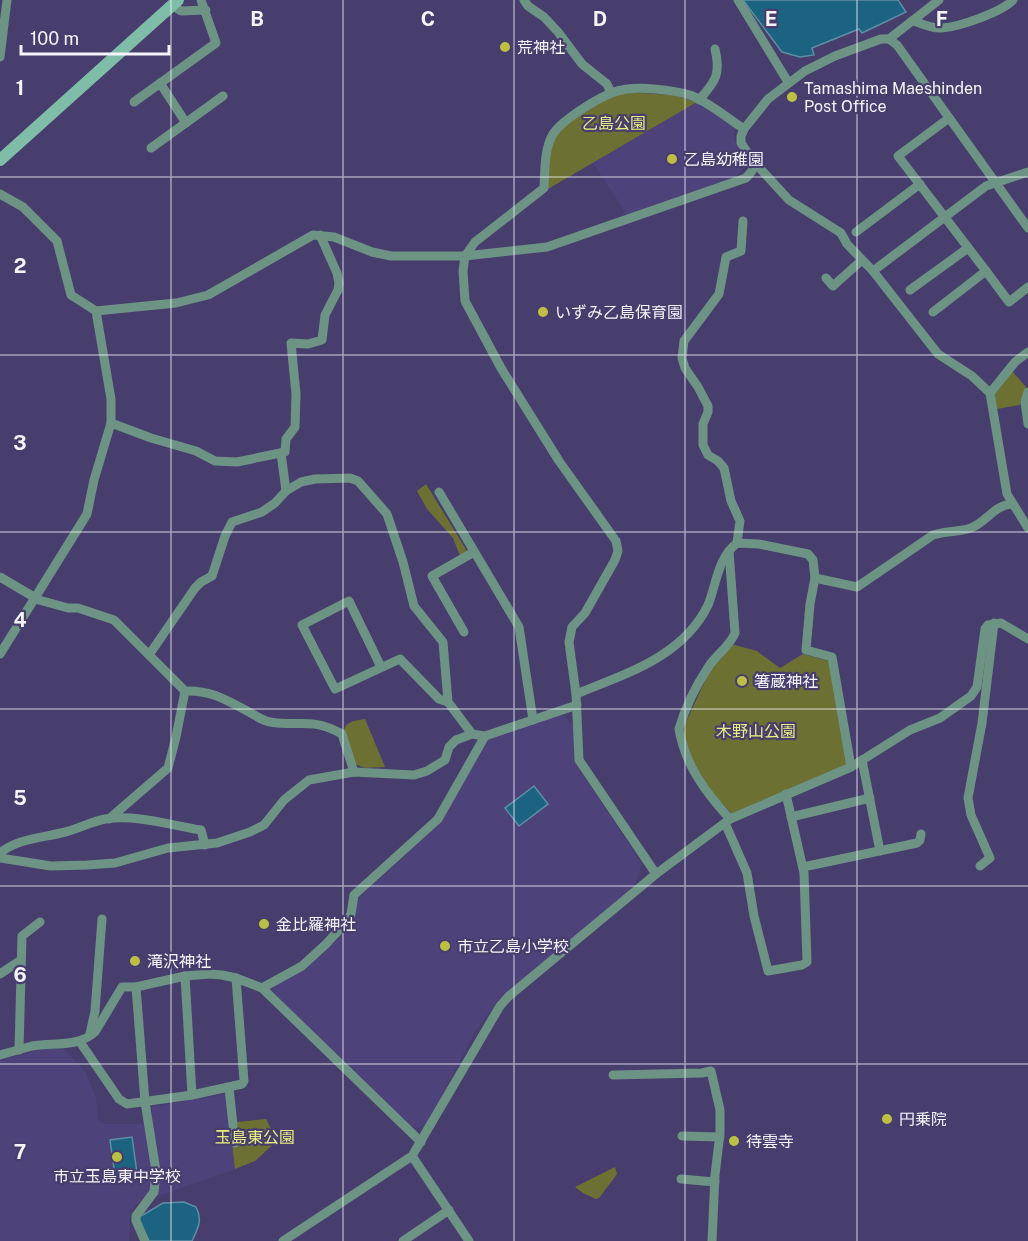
<svg xmlns="http://www.w3.org/2000/svg" width="1028" height="1241" font-family="'Public Sans','Noto Sans JP',sans-serif">
<rect width="100%" height="100%" fill="#473e6e"/>
<g fill="#4e427a">
<path d="M697,102L735,128L734,140L742,155V170L735,177L628,216L593,163Z"/>
<path d="M555,716H564L574,726V756L577,766L642,864L634,888L498,1000L475,1032L427,1124L420,1128L409,1126L273,992L272,986L352,921L357,900L440,823L490,738Z"/>
<path d="M44,1049H64L85,1071L96,1098L98,1120L104,1124H152V1107L226,1094L235,1169L138,1203L130,1211L129,1241H0V1061Z"/>
</g>
<g fill="#6d7033">
<path d="M624,92L673,95L697,102L548,189C549,173 546,151 555,138C565,121 591,108 607,98C612,96 618,95 624,92Z"/>
<path d="M1012,371L1026,387L1020,405L997,409L993,392Z"/>
<path d="M426,484L467,551L460,556L453,538L427,509L417,491Z"/>
<path d="M731,644L757,651L780,668L803,654L829,661L847,764L732,814L708,788L685,745L683,738L685,724L712,666Z"/>
<path d="M365,719L385,767L365,768L355,764L344,732C345,721 355,721 365,719Z"/>
<path d="M266,1119L277,1141L255,1161L235,1169L232,1144H239L237,1122Z"/>
<path d="M615,1167L617,1174L599,1198L596,1199L583,1193L575,1187Z"/>
</g>
<g fill="#1c6381" stroke="#5d8ea5" stroke-width="1.5">
<path d="M743,0H898L906,12L862,33L859,29L812,48L814,55L800,57L782,52Z"/>
<path d="M534,786L548,804L519,826L505,808Z"/>
<path d="M132,1137L137,1173L115,1176L110,1140Z"/>
<path d="M184,1202L196,1207C203,1220 198,1228 192,1241H147L138,1215H143L163,1203Z"/>
</g>
<g fill="none" stroke-linecap="round" stroke-linejoin="round">
<g stroke="#6d9385" stroke-width="9">
<path d="M524,0L528,6L544,17L558,32L582,64L607,84L611,93"/>
<path d="M738,0L788,82"/>
<path d="M172,5L181,11L206,10"/>
<path d="M914,21C922,24 932,29 942,28C959,27 1002,12 1013,0"/>
<path d="M889,39L939,0"/>
<path d="M0,57L7,0"/>
<path d="M160,83L186,123"/>
<path d="M699,100C716,81 721,74 715,49"/>
<path d="M134,102L216,43L201,0"/>
<path d="M949,118L898,156L986,271"/>
<path d="M151,148L223,96"/>
<path d="M0,194L23,207L57,241L71,295L96,311L176,303L208,295L313,235L334,237L372,252L391,256H465L547,247L746,178L752,171L754,162"/>
<path d="M1028,228L897,45L889,39H881L835,56L805,71L768,99L744,129L741,136V143L754,162L789,200L841,233L847,244L873,271L938,354L972,376L990,393L1007,494L1028,528"/>
<path d="M856,232L920,184"/>
<path d="M873,271L986,186L1028,172"/>
<path d="M826,278L833,286L862,260"/>
<path d="M910,290L968,248"/>
<path d="M933,312L986,271L1009,302L1028,287"/>
<path d="M1028,392L1025,402L1028,424"/>
<path d="M990,393L1015,362L1028,352"/>
<path d="M111,423L151,438L196,451L215,461L237,462L285,452L286,439L295,427L296,394L291,343L308,344L322,340L325,315L338,290L339,283L337,273L320,235"/>
<path d="M281,453L286,491L301,482L315,479L350,478L358,481L387,514L403,562L414,606L443,642L448,702L472,734"/>
<path d="M439,492L519,627L533,720"/>
<path d="M737,543L740,521L731,501L724,468L718,461L708,455L703,445V424L708,412V406L698,387L685,368L682,358L684,341L719,294L726,257L741,251L743,221"/>
<path d="M729,551L735,633C730,646 717,654 709,666C697,684 685,708 679,729C685,765 706,793 730,819"/>
<path d="M0,577L39,600L68,608H78L114,620L185,691C211,690 226,700 249,712C256,716 263,721 270,722C300,727 312,717 342,734L354,772"/>
<path d="M815,578L810,604L806,650L832,657L851,767"/>
<path d="M464,632L432,576L474,552"/>
<path d="M0,654L87,514L94,480L111,423V399L96,311"/>
<path d="M149,655L195,588L201,582L212,576L225,536L232,522L262,512L275,503L286,491"/>
<path d="M381,667L349,601L302,625L335,689L400,659L439,699L448,702"/>
<path d="M576,694C625,674 683,657 708,605C717,583 717,559 737,543L759,544L808,554L813,560L815,578L857,587L933,535C945,531 959,532 971,528C987,522 994,505 1012,504"/>
<path d="M862,760L880,851"/>
<path d="M791,817L870,798"/>
<path d="M109,819L168,768L176,737L185,691"/>
<path d="M725,823L747,873L754,916L768,971L802,965L807,962L804,873L786,794"/>
<path d="M0,853C17,839 40,838 61,833C76,830 90,822 105,819C136,814 170,825 201,830L205,845"/>
<path d="M0,858L51,866L87,865L115,863L168,848L217,843L250,832L264,825L284,800L309,780L354,772L414,775L427,771L445,760L449,747L456,740L472,734L485,736L577,705"/>
<path d="M980,866L990,858L971,815L968,798L982,723L994,623"/>
<path d="M803,867L917,843L920,840L921,834"/>
<path d="M656,874L579,760L576,694L569,642L572,627L585,613L615,560L618,551L616,541L559,461L501,368L465,301L463,271L465,256L475,242L544,188C545,171 544,149 553,134C563,119 604,93 622,90C639,86 673,90 690,95C709,102 727,118 744,129"/>
<path d="M0,974L21,960"/>
<path d="M185,976L192,1095"/>
<path d="M136,987L145,1102L156,1171L154,1192L136,1216V1221L145,1241"/>
<path d="M262,988L302,966L326,944L348,920L351,914L354,895L438,819L485,736"/>
<path d="M90,1034L95,1011L102,919"/>
<path d="M80,1042L119,1099L127,1104L192,1095L242,1084L244,1081L236,978"/>
<path d="M19,1050L22,936L40,922"/>
<path d="M0,1055C11,1052 21,1049 32,1046C53,1042 77,1048 95,1032L122,987H136L185,976L210,974L222,975L236,978L262,988L421,1142"/>
<path d="M613,1075L702,1073L711,1071L720,1110V1133L715,1175L712,1241"/>
<path d="M229,1088L235,1143"/>
<path d="M682,1136L720,1137"/>
<path d="M412,1156L469,1241"/>
<path d="M681,1179L715,1182"/>
<path d="M283,1241L412,1156L500,1006L509,996L656,874L730,819L851,767L910,730L940,718L971,696L977,687L985,629L988,625L1001,623L1028,639"/>
<path d="M403,1241L449,1210"/>
</g>
<path stroke="#7fbda8" stroke-width="12" d="M0,160L178,0"/>
</g>
<path fill="none" stroke="#f5f4fa" stroke-width="1.5" stroke-opacity="0.55" d="M171,0V1241M343,0V1241M514,0V1241M685,0V1241M857,0V1241M0,177H1028M0,355H1028M0,532H1028M0,709H1028M0,886H1028M0,1064H1028"/>
<g fill="#bbc044" stroke="#473e6e" stroke-width="2">
<circle cx="505" cy="47" r="6"/>
<circle cx="792" cy="97" r="6"/>
<circle cx="672" cy="159" r="6"/>
<circle cx="543" cy="312" r="6"/>
<circle cx="742" cy="681" r="6"/>
<circle cx="264" cy="924" r="6"/>
<circle cx="445" cy="946" r="6"/>
<circle cx="135" cy="961" r="6"/>
<circle cx="887" cy="1119" r="6"/>
<circle cx="734" cy="1141" r="6"/>
<circle cx="117" cy="1157" r="6"/>
</g>
<g text-anchor="middle" stroke-width="4.5" stroke-linejoin="round" paint-order="stroke">
<g font-size="16" fill="#f5f4fa" stroke="#473e6e" text-anchor="start">
<text x="517" y="53">荒神社</text>
<text x="804" y="94">Tamashima Maeshinden<tspan x="804" dy="18">Post Office</tspan></text>
<text x="684" y="165">乙島幼稚園</text>
<text x="555" y="318">いずみ乙島保育園</text>
<text x="754" y="687">箸蔵神社</text>
<text x="276" y="930">金比羅神社</text>
<text x="457" y="952">市立乙島小学校</text>
<text x="147" y="967">滝沢神社</text>
<text x="899" y="1125">円乗院</text>
<text x="746" y="1147">待雲寺</text>
<text x="117" y="1182" text-anchor="middle">市立玉島東中学校</text>
</g>
<g font-size="16" fill="#e7ed7f" stroke="#473e6e">
<text x="614" y="129">乙島公園</text>
<text x="756" y="737">木野山公園</text>
<text x="255" y="1143">玉島東公園</text>
</g>
</g>
<g font-size="20" text-anchor="middle" font-weight="bold" fill="#f5f4fa" stroke="#473e6e" stroke-width="4.5" stroke-linejoin="round" paint-order="stroke">
<text x="257" y="26">B</text>
<text x="428" y="26">C</text>
<text x="600" y="26">D</text>
<text x="771" y="26">E</text>
<text x="942" y="26">F</text>
<text x="20" y="95">1</text>
<text x="20" y="273">2</text>
<text x="20" y="450">3</text>
<text x="20" y="627">4</text>
<text x="20" y="805">5</text>
<text x="20" y="982">6</text>
<text x="20" y="1159">7</text>
</g>
<path d="M21 45v9h148v-9" fill="none" stroke="#f5f4fa" stroke-width="3"/>
<text x="30" y="45" font-size="18" fill="#f5f4fa" stroke="#473e6e" stroke-width="4.5" paint-order="stroke">100 m</text>
</svg>
